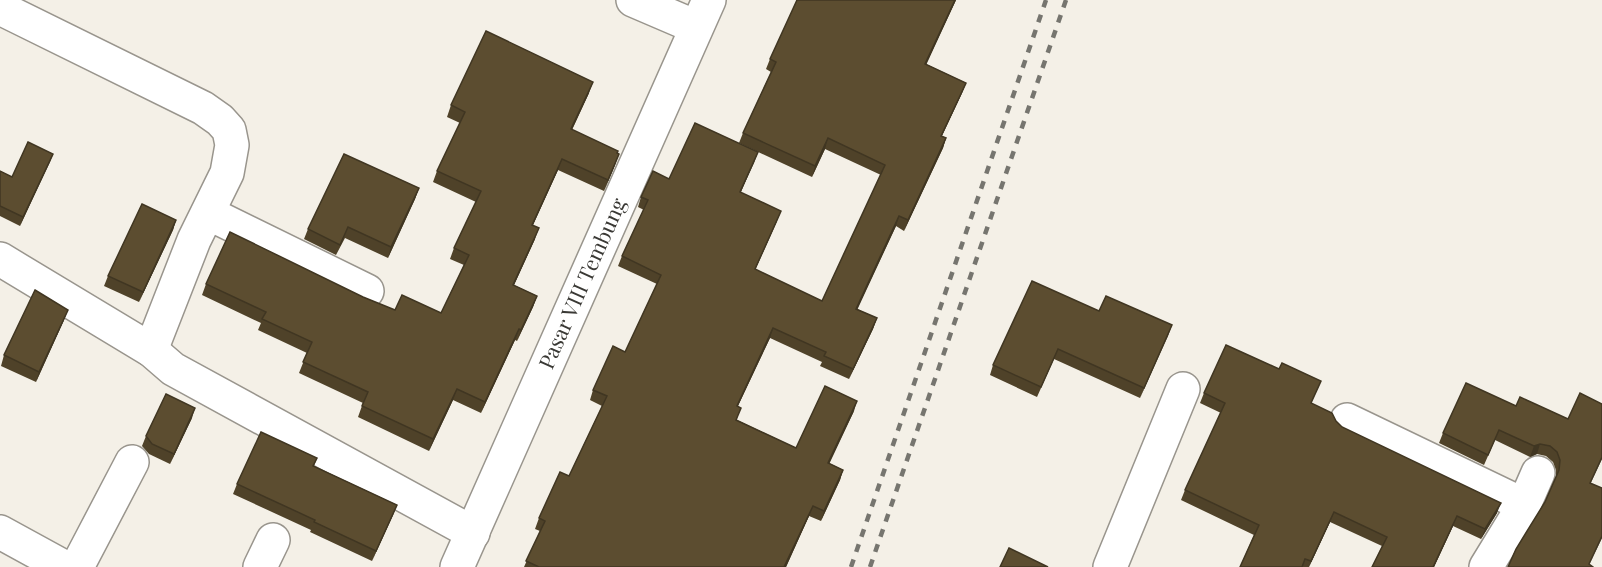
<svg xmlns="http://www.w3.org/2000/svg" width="1602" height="567" font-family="'Playfair Display',serif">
<rect width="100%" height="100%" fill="#f4f0e7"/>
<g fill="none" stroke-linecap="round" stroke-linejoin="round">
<defs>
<g id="street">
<path d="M633,0L696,27"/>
<path d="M0,8L203,108L220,120L229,130L232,145L227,173L194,240L151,350"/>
<path d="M208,213L367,291"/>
<path d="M0,259L151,350L173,369L473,533"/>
<path d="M1347,420L1524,505"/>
<path d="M0,532L64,567"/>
<path d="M77,567L132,462"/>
<path d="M260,567L273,540"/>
<path id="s1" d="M457,567L709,0"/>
<path d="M1110,567L1183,389"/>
<path d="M1486,567L1524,505L1538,473"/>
</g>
</defs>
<use href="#street" stroke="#99958d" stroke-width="36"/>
<use href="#street" stroke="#fff" stroke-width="33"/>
<g stroke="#76756f" stroke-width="4.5" stroke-dasharray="8 8" stroke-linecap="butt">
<path d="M851,567L1046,0"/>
<path d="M870,567L1066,0"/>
</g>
</g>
<g fill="#4f4229">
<path d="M956,0L926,64L966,83L962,93L942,136L946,138L943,148L904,231L896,226L857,309L877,318L873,329L849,379L820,366L822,362L770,338L738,406L737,420L796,448L854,411L829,463L843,470L840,480L821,521L809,516L786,567H524L540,531L535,529L539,518L569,476L602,406L590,400L593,390L625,352L657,284L618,266L622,256L644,210L638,207L641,197L669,179L758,152L741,192L777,221L755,270L822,301L881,175L825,149L812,177L739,143L743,133L771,72L766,69L770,59Z"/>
<path d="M589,93L572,130L617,153L615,165L604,191L558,170L533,225L535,239L514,285L537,296L533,307L517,341L515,340L481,413L453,400L429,451L358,417L363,403L299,373L307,353L258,330L261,323L202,295L206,284L363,297L395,310L441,313L464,265L450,259L454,248L476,202L433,182L437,171L460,123L447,117L451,105Z"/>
<path d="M53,154L20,226L0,216V171L12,177Z"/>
<path d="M419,188L415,199L388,258L345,238L336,255L304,239L308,229Z"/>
<path d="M176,220L173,230L139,302L104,286L108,276Z"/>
<path d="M1099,311L1172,325L1140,398L1054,359L1037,397L990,375L993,365Z"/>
<path d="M64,320L36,382L1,366L4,355Z"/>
<path d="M1321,381L1311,403L1342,427L1497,513L1481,539L1453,526L1434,567H1372L1382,546L1330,522L1309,567H1240L1254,535L1181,500L1185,490L1221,413L1200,403L1204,393Z"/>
<path d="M1602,404L1508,567L1545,502L1556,478V470L1553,462L1546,456L1537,454L1530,457L1495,440L1484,465L1439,443L1443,433L1516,406L1568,419Z"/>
<path d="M192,418L170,464L149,454L142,446L146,436Z"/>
<path d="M317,458L314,466L397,505L393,515L372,561L310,532L311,530L233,494L237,484Z"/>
</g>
<g fill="#403622">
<path d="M955,0H956L922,74L925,64Z"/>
<path d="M593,82L589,93L567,140L571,129Z"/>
<path d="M966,83L962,93L937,146L941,136Z"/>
<path d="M828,138L825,149L812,177L815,166Z"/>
<path d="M946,138L943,148L904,231L908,220Z"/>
<path d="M758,152L754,163L736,202L740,192Z"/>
<path d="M53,154L50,162L20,226L23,217Z"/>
<path d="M619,154L615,165L604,191L608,180Z"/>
<path d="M562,159L558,170L528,236L532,225Z"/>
<path d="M419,188L415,199L388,258L391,247Z"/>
<path d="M781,211L777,221L751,279L755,269Z"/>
<path d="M899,216L896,226L853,319L856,309Z"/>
<path d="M176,220L173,230L139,302L143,292Z"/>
<path d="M539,228L535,239L509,296L513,285Z"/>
<path d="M537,296L533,307L517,341L521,330Z"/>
<path d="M68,310L64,320L36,382L39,372Z"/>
<path d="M877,318L873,329L849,379L853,369Z"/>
<path d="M1172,325L1168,336L1140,398L1144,388Z"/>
<path d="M773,328L770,338L733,416L737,406Z"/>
<path d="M519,329L515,340L481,413L485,402Z"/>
<path d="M457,389L453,400L429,451L433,439Z"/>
<path d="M857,401L854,411L825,473L828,463Z"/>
<path d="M195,408L192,418L170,464L174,454Z"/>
<path d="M1540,444L1537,454L1530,457L1534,446Z"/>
<path d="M1602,457V459L1586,493L1590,483Z"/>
<path d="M843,470L840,480L821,521L824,511Z"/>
<path d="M1501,503L1497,513L1481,539L1485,529Z"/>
<path d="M397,505L393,515L372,561L376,551Z"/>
<path d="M813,506L809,516L786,567H784Z"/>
<path d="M1334,512L1330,522L1309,567L1311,561Z"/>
<path d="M1457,516L1453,526L1434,567H1433Z"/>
<path d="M1602,536V538L1588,567Z"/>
</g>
<g fill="#5c4d30" stroke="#403622" stroke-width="1.5">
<path d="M797,0H955L925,64L966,83L941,136L946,138L908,220L899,216L856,309L877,318L853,369L824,356L826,352L773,328L737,406L741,408L736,420L796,448L825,386L857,401L828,463L843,470L824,511L813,506L784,567H539L526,561L545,521L539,518L560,472L569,476L607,396L593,390L613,346L625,352L661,275L622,256L648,200L641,197L653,171L669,179L695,123L758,152L740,192L781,211L755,269L822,301L885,165L828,138L815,166L743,133L776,62L770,59Z"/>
<path d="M486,31L593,82L571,129L618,151L617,153L619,154L608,180L562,159L532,225L539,228L513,285L537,296L521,330L519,329L485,402L457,389L433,439L362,406L368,392L303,362L312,342L262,319L266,312L206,284L230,232L363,297L395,310L402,295L441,313L469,255L454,248L481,191L437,171L465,112L451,105Z"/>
<path d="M28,142L53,154L23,217L0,206V171L12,177Z"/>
<path d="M344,154L419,188L391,247L348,227L340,245L308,229Z"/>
<path d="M142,204L176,220L143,292L108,276Z"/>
<path d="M1032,281L1099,311L1106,296L1172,325L1144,388L1058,349L1041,387L993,365Z"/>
<path d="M35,290L68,310L39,372L4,355Z"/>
<path d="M1226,345L1279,369L1282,363L1321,381L1311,403L1332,413L1336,421L1342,427L1501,503L1485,529L1457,516L1433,567H1372L1387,537L1334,512L1311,561L1305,559L1302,567H1240L1259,525L1185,490L1225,403L1204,393Z"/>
<path d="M1466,383L1516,406L1520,397L1568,419L1580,393L1602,404V457L1590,483L1602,488V536L1589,564L1593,567H1508L1516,549L1545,502L1559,470L1560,460L1557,452L1550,446L1540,444L1534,446L1499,430L1488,455L1443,433Z"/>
<path d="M166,394L195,408L174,454L152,444L146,436Z"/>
<path d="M261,432L317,458L313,466L397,505L376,551L314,522L315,520L237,484Z"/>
<path d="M1009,548L1048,567H1000Z"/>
</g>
<g text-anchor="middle" stroke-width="6" stroke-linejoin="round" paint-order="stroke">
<g font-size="21" fill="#3a3935" stroke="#fff">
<text dy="7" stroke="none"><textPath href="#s1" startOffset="310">Pasar VIII Tembung</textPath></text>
</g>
</g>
</svg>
